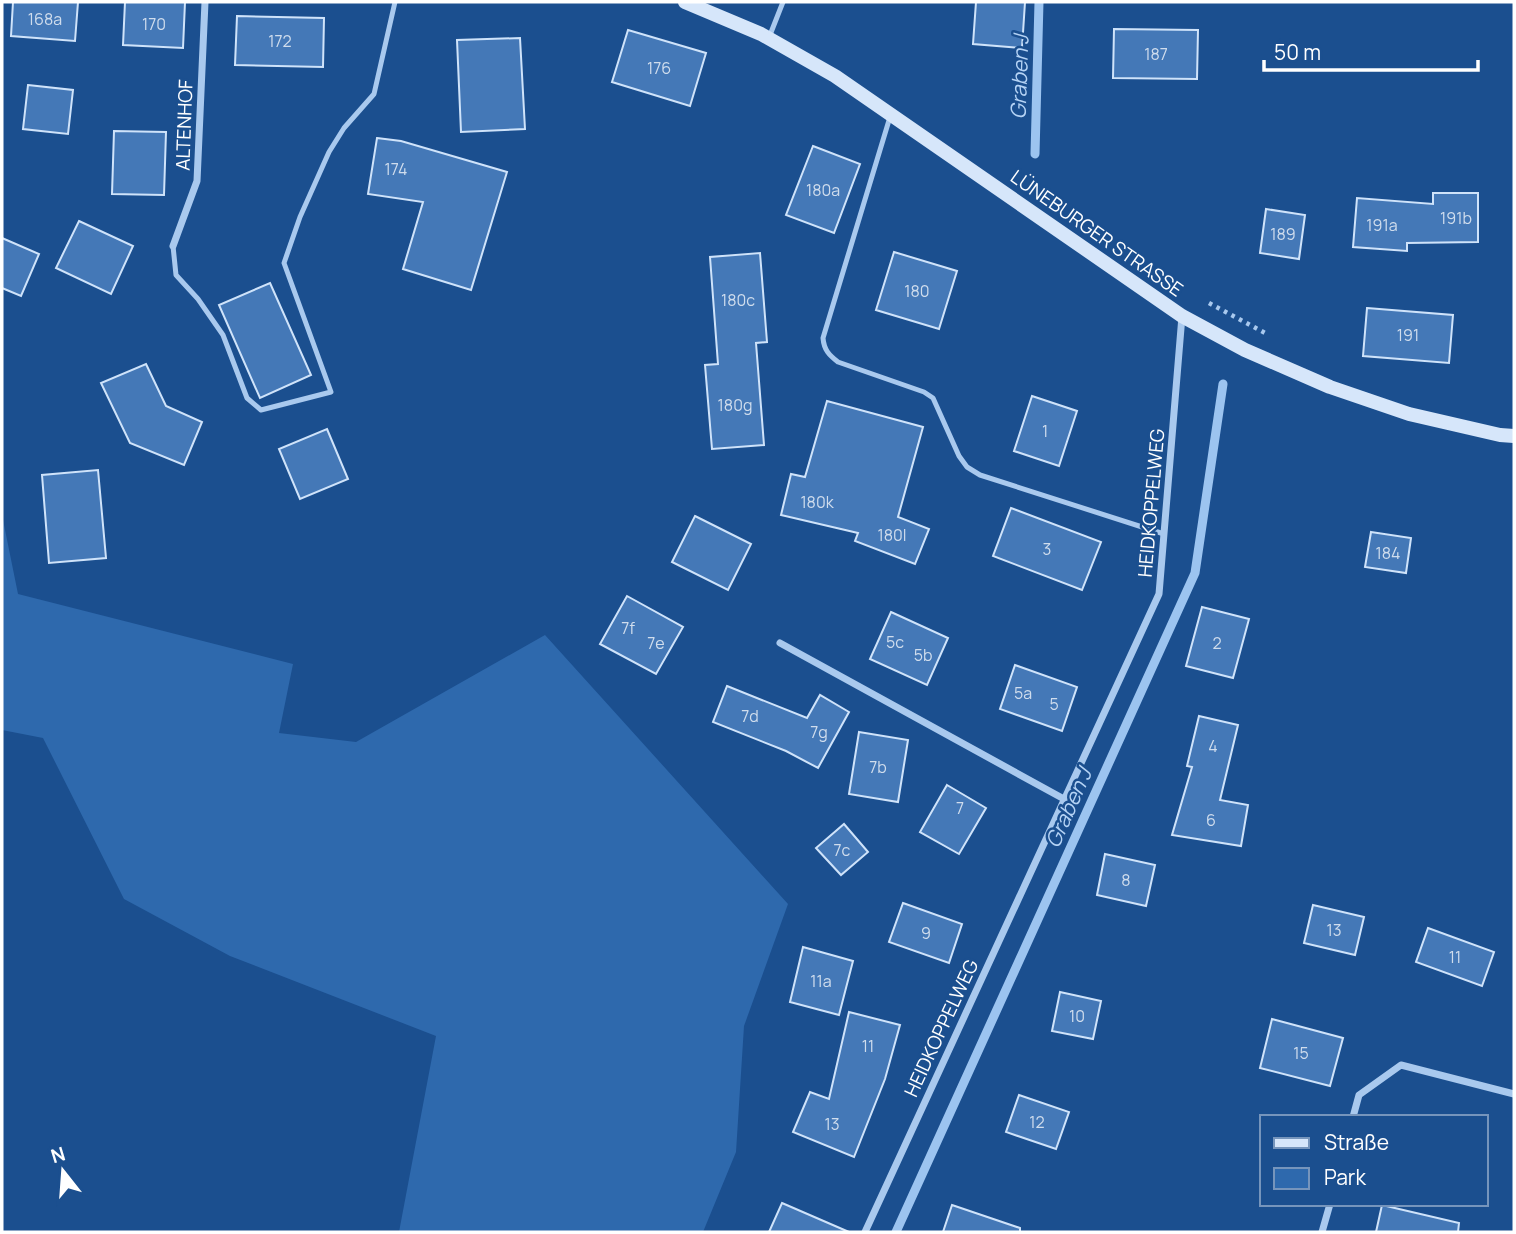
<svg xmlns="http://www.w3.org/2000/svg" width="1516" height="1234" font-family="Manrope,sans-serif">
<rect width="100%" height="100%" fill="#1b4f8f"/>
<path fill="#2e69ad" d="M2,515L18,594L293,664L279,733L356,742L545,635L788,904L744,1026L736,1152L703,1232H399L436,1036L230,956L124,899L43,738L2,730Z"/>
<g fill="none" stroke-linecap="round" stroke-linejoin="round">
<g stroke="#9cc4f0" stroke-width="9">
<path d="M1035,154L1039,2"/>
<path d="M896,1232L1195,573L1223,384"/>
</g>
</g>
<g fill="#4478b7" stroke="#cfe3fa" stroke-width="2">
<path d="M13,2H78L75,41L11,36Z"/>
<path d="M125,2H185L183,48L123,45Z"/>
<path d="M976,2H1025L1022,48L973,44Z"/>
<path d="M237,16L324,18L323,67L235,65Z"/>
<path d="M1114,29L1198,30L1197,79L1113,78Z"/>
<path d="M628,30L706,53L690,106L612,82Z"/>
<path d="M520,38L525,129L461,132L457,40Z"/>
<path d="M28,85L73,90L68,134L23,129Z"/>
<path d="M114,131L166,132L164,195L112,194Z"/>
<path d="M377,138L401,141L507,172L471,290L403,269L423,202L368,194Z"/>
<path d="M813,146L860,164L834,233L786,215Z"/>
<path d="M1433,193H1478V242L1407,243V251L1353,247L1357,198L1433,204Z"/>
<path d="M1266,209L1305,215L1299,259L1260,253Z"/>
<path d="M79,221L133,246L111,294L56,268Z"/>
<path d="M2,238L39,254L21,296L2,288Z"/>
<path d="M894,252L957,271L939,329L876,310Z"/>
<path d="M760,253L767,342L756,343L764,445L712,449L705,365L718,364L710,257Z"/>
<path d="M270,283L311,375L260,398L219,305Z"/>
<path d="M1367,308L1453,315L1449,363L1363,356Z"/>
<path d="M146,364L166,406L202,422L184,465L130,443L101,383Z"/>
<path d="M1032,396L1077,411L1059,466L1014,451Z"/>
<path d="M827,401L923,427L898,517L929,529L915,564L855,541L858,533L781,515L791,474L805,477Z"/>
<path d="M327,429L348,479L300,499L279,449Z"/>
<path d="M98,470L106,558L49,563L42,475Z"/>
<path d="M1011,508L1101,542L1082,590L993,556Z"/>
<path d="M695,516L751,544L728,590L672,562Z"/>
<path d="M1371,532L1411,538L1406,573L1365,567Z"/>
<path d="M627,596L683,627L656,674L600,644Z"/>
<path d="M1202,607L1249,619L1233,678L1186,666Z"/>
<path d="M891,612L948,638L927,685L870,659Z"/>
<path d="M1015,665L1077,687L1062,731L1000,709Z"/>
<path d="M727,686L807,718L820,695L849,712L818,768L786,751L713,722Z"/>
<path d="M1199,716L1238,725L1220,800L1248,805L1241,846L1172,835L1192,767L1187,766Z"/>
<path d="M859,732L908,740L898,802L849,794Z"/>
<path d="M947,785L986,808L959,854L920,832Z"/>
<path d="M844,824L868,852L841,875L816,848Z"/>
<path d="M1105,854L1155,865L1146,906L1097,895Z"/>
<path d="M903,903L962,924L949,963L889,942Z"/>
<path d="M1313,905L1364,917L1355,955L1304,943Z"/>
<path d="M1428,928L1494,952L1482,986L1416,962Z"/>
<path d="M803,947L853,961L839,1015L790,1002Z"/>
<path d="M1060,992L1101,1001L1093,1039L1052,1031Z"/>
<path d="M849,1012L900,1025L885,1079L854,1157L793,1132L810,1092L829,1099Z"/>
<path d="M1272,1019L1343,1038L1330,1086L1260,1068Z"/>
<path d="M1019,1095L1069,1112L1056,1149L1006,1132Z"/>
<path d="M782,1203L849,1232H769Z"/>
<path d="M952,1205L1020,1228V1232H943Z"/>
<path d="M1382,1205L1459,1223L1458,1232H1376Z"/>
</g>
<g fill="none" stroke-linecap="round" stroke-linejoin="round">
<path stroke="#a9c9ee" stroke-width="4.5" stroke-dasharray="3.5 5" stroke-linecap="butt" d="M1209,303L1269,335"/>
<g stroke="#a9c9ee" stroke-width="5">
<path d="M770,35L783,2"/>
<path d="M890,117L823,338C824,350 829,355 838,362L924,392L933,398L959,456L967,467L980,475L1164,534"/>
<path d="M173,246L176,275L198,299L223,335L247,398L261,410L331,392L284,263L300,217L329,152L344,128L374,94L395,2"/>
</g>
<g stroke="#a9c9ee" stroke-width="7">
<path d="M173,246L197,181L205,2"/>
<path d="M780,643L1064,799"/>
<path d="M1353,1117L1359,1095L1401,1065L1514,1094"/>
<path d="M865,1232L1159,594L1182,316"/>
<path d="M1322,1232L1330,1204"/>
</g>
<path stroke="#d6e6fa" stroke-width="14" d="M685,2L761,34L835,76L1182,316L1245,350L1330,387L1409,414L1500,435L1514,436"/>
</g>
<g text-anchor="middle" stroke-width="5" stroke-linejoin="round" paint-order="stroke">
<g font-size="16" fill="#d0dded">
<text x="45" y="25">168a</text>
<text x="154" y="30">170</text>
<text x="280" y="47">172</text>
<text x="1156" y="60">187</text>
<text x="659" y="74">176</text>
<text x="396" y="175">174</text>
<text x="823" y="196">180a</text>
<text x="1456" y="224">191b</text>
<text x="1382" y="231">191a</text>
<text x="1283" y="240">189</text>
<text x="917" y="297">180</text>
<text x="738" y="306">180c</text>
<text x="1408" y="341">191</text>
<text x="735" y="411">180g</text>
<text x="1045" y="437">1</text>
<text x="817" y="508">180k</text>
<text x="892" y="541">180l</text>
<text x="1047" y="555">3</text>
<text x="1388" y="559">184</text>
<text x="628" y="634">7f</text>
<text x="895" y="648">5c</text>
<text x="656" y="649">7e</text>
<text x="1217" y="649">2</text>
<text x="923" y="661">5b</text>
<text x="1023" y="699">5a</text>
<text x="1054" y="710">5</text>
<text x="750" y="722">7d</text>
<text x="819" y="738">7g</text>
<text x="1213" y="752">4</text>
<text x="878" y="773">7b</text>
<text x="960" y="814">7</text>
<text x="1211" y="826">6</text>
<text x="842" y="856">7c</text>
<text x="1126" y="886">8</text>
<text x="1334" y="936">13</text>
<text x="926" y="939">9</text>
<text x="1455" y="963">11</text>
<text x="821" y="987">11a</text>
<text x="1077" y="1022">10</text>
<text x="868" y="1052">11</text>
<text x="1301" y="1059">15</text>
<text x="1037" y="1128">12</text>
<text x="832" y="1130">13</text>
</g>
<g font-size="19" fill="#fff" stroke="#1b4f8f">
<text transform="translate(184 125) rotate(-88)" y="7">ALTENHOF</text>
<text transform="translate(1097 233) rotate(35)" y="7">LÜNEBURGER STRASSE</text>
<text transform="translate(1151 503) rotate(-85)" y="7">HEIDKOPPELWEG</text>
<text transform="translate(941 1028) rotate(-65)" y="7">HEIDKOPPELWEG</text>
</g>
<g font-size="21" font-style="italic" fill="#b5d3f5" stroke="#1b4f8f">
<text transform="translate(1020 77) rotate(-88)" y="7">Graben J</text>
<text transform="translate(1069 808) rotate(-66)" y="7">Graben J</text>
</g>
</g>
<rect width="1516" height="1234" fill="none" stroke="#ffffff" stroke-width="7"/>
<rect x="1260" y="1115" width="228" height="91" fill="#1b4f8f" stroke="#7695bc" stroke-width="2"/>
<rect x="1274" y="1138" width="35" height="10" fill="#d6e6fa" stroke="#7695bc" stroke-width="2"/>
<text x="1324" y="1150" font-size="21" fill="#ffffff">Straße</text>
<rect x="1274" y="1168" width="35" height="21" fill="#2e69ad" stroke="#7695bc" stroke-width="2"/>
<text x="1324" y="1185" font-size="21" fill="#ffffff">Park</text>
<g transform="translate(63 1171) rotate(343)" stroke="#1b4f8f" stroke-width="5" paint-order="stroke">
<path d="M0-5L12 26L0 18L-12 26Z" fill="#ffffff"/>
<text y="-10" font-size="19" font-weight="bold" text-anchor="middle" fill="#ffffff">N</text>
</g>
<path d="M1264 60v10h214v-10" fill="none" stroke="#ffffff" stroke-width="3.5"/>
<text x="1274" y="60" font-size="21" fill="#ffffff" stroke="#1b4f8f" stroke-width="5" paint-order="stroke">50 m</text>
</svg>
